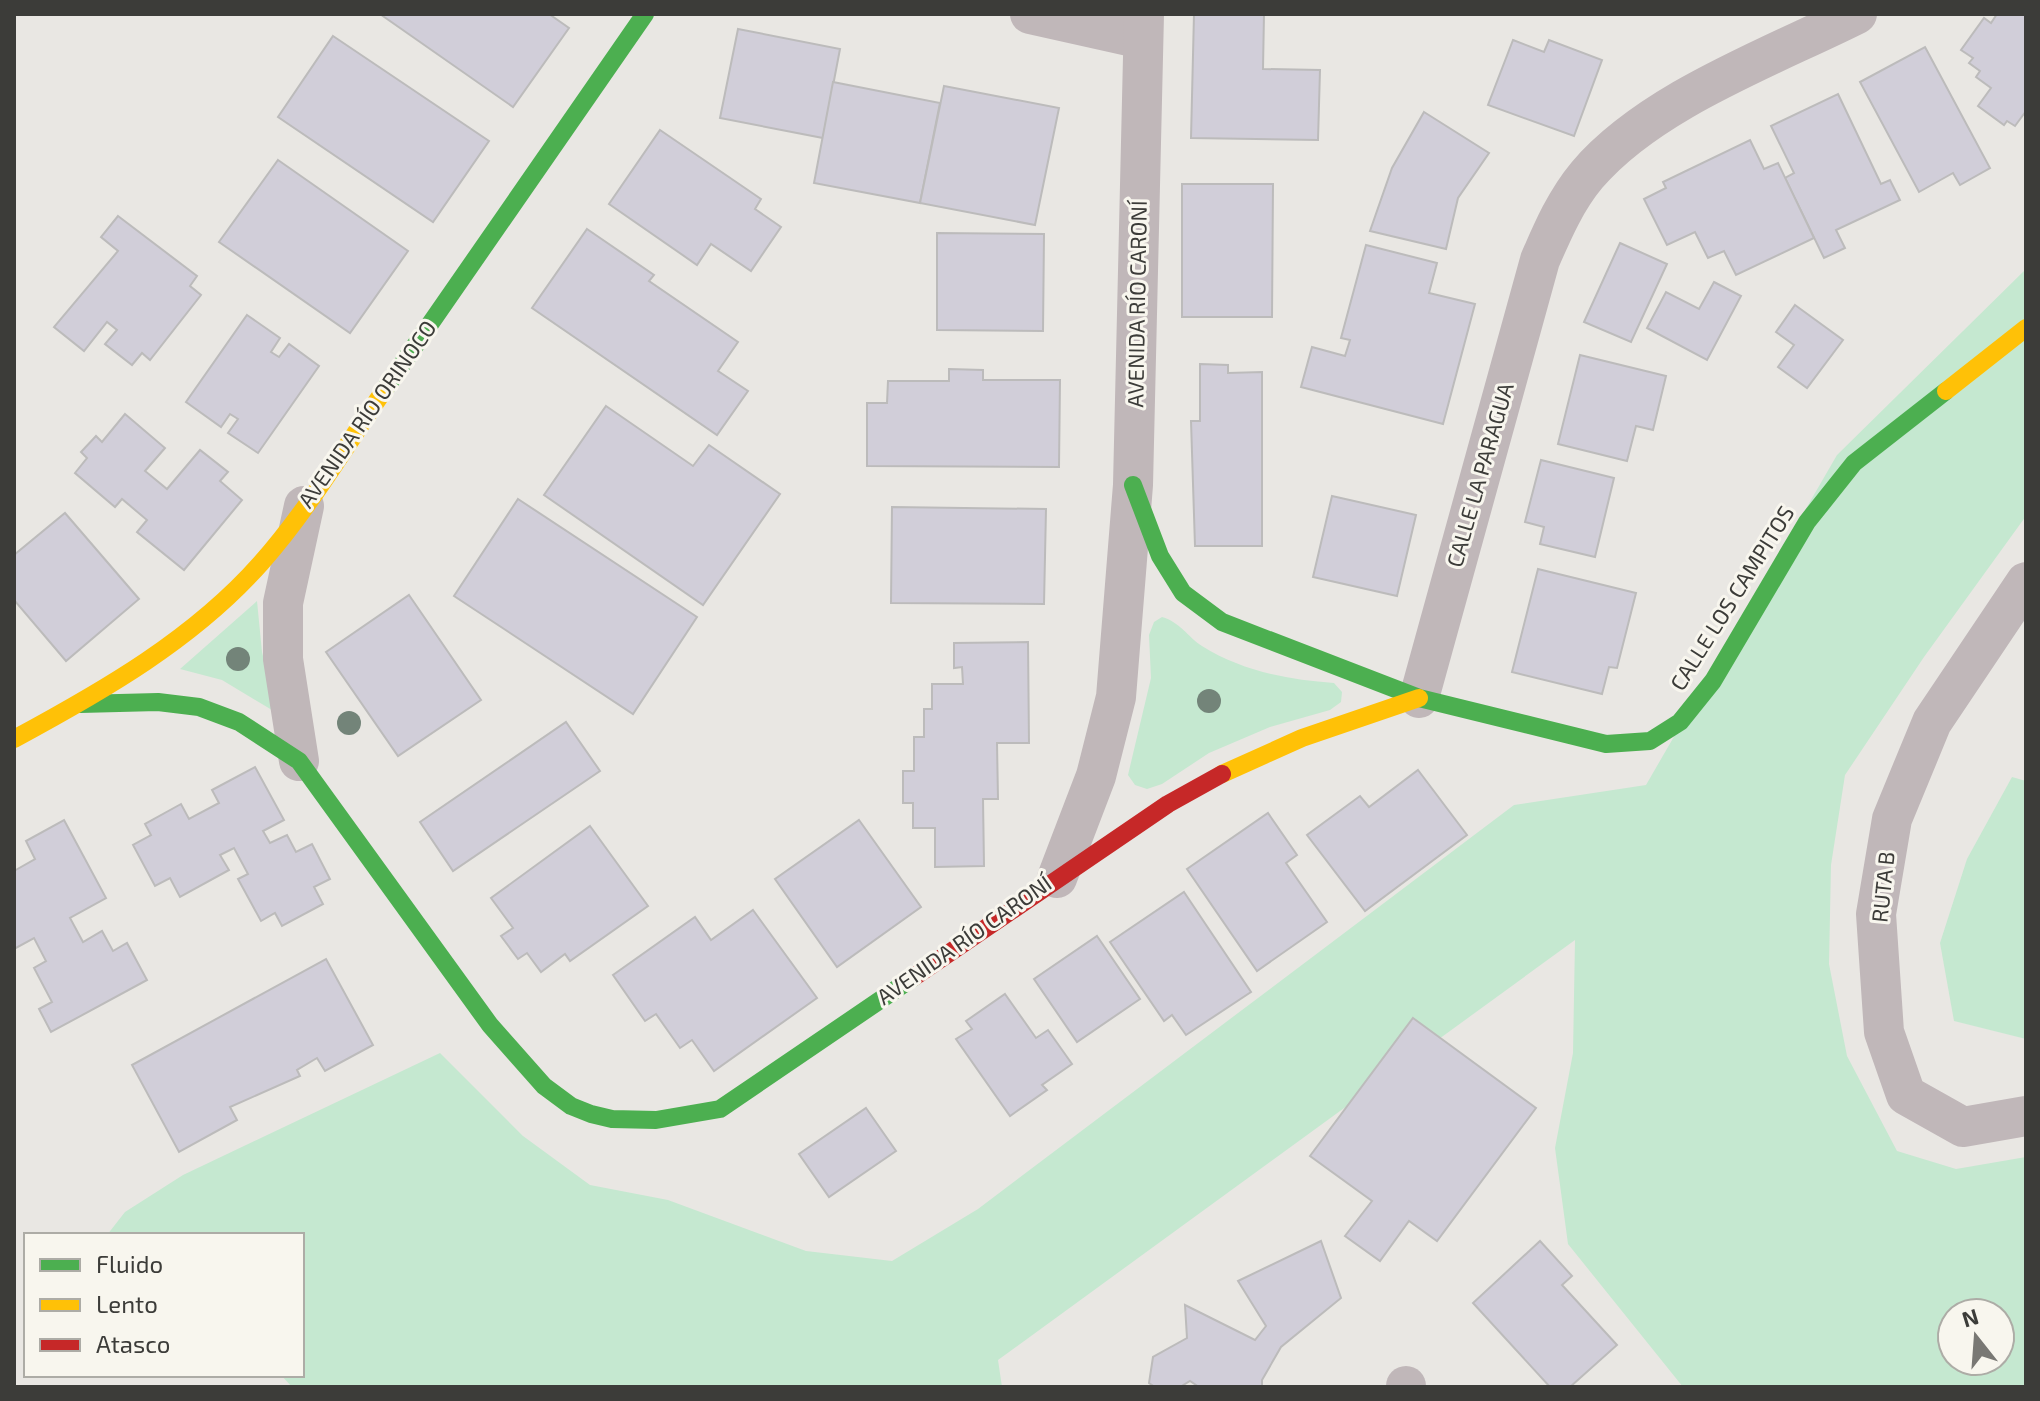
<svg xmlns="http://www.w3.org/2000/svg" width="2040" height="1401" font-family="'Exo 2',sans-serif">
<rect width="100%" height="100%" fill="#e9e7e3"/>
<g fill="#c5e8d0" fill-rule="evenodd">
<path d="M2026,269V516L1924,657L1845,775L1831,865L1829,964L1847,1056L1897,1151L1956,1169L2026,1157V1387H1683L1568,1244L1555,1148L1573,1053L1575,940L998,1360L1002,1387H292L281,1375H302V1235H107L125,1212L183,1175L440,1053L523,1136L590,1185L668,1200L806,1251L892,1261L978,1209L1514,805L1646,785L1837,455ZM1952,1313H2000V1361H1952Z"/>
<path d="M257,601L262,652L277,713L222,680L180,669Z"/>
<path d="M1162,617C1180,622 1188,637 1202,646C1242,671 1288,680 1334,683L1342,692L1341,702L1330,710L1270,727L1209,753L1162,784L1147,789L1135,785L1128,775L1151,678L1149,635L1154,622Z"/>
<path d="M2012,777L2026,781V1039L1954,1021L1940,943L1967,859Z"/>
</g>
<g fill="#d1ced9" stroke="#bcbbbb" stroke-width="2">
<path d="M380,14H549L569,28L513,107Z"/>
<path d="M1194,14H1264L1263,69L1320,70L1318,140L1191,138Z"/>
<path d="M1997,14H2026V111L2015,126L2007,121L2004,125L1978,106L1991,88L1976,77L1980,71L1969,63L1973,58L1961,50L1984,18L1991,23Z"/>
<path d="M738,29L840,49L823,138L720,118Z"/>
<path d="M333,36L489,141L433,222L278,117Z"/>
<path d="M1513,40L1544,52L1549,40L1602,60L1574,136L1488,105Z"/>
<path d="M1925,47L1990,168L1960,185L1953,173L1919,192L1860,82Z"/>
<path d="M833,82L940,103L920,203L814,183Z"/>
<path d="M944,86L1059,108L1035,225L920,203Z"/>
<path d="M1838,94L1881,184L1890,180L1900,200L1836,230L1845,248L1824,258L1785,178L1794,173L1771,126Z"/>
<path d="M1424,112L1489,153L1458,198L1446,249L1370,231L1392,168Z"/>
<path d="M660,130L761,199L755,209L781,227L751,271L711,244L697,265L609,204Z"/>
<path d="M1750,140L1764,169L1778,163L1814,238L1736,275L1724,251L1708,258L1695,232L1667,245L1644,199L1666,188L1663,182Z"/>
<path d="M278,160L408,251L350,333L219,242Z"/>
<path d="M1182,184H1273L1272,317H1182Z"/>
<path d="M118,216L197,276L190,286L201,295L150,360L142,353L132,365L105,344L117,330L107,322L84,351L54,327L118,251L101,237Z"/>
<path d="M587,229L654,275L649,281L738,342L718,371L748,391L717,435L532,308Z"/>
<path d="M937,233L1044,234L1043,331L937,330Z"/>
<path d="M1620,243L1667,264L1631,342L1584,322Z"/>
<path d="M1366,245L1437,263L1429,293L1475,304L1443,424L1301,387L1312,347L1345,356L1350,340L1341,338Z"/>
<path d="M1714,282L1741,296L1707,360L1647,328L1666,292L1699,309Z"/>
<path d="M1795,305L1843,340L1807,388L1778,367L1794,345L1776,332Z"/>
<path d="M247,315L280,338L271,352L279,357L289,344L319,366L258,453L228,433L238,419L230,414L221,427L186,402Z"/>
<path d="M1580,355L1666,376L1653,430L1636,426L1627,461L1558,444Z"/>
<path d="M1200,364L1228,365V373L1262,372V546H1195L1191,421H1200Z"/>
<path d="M949,369L983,370V380H1060L1059,467L867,466V403H887L888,381H949Z"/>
<path d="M606,406L693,466L709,445L780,494L703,605L544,495Z"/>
<path d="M125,414L165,448L145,471L167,489L200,450L228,472L220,481L242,500L184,570L137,532L147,520L122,499L115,507L75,473L87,458L81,452L96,436L102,442Z"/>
<path d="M1541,460L1614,478L1595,557L1540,544L1544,527L1525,522Z"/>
<path d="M1332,496L1416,515L1397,596L1313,577Z"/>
<path d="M518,499L697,617L633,714L454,596Z"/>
<path d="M892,507L1046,509L1044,604L891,603Z"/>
<path d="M65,513L139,599L66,661L14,600V555Z"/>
<path d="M1538,569L1636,593L1617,668L1609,667L1602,694L1512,672Z"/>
<path d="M409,595L481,700L398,756L326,652Z"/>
<path d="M1028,642L1029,743H997L998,799H983L984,866L935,867V828H913V803H903V771H914V737H924V709H932V684H963L962,667L954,668V643Z"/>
<path d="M566,722L600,771L453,871L420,822Z"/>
<path d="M255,767L284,820L263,831L270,843L287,835L296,852L312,844L330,879L314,887L323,904L282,926L275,913L261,921L238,879L248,874L234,848L220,855L229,870L180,897L170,878L155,886L133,845L151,835L145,824L181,804L189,819L219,803L212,790Z"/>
<path d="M1418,770L1467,835L1365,911L1307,835L1360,796L1369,807Z"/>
<path d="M1268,813L1297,855L1286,863L1327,922L1257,971L1187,869Z"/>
<path d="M64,820L106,898L70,918L83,942L102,931L113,951L127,943L147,980L51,1032L39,1009L52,1002L34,968L46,961L34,938L14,949V871L35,859L26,841Z"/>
<path d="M859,820L921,907L837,967L775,879Z"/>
<path d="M590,826L648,906L570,961L565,954L541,972L527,953L518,959L501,936L513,928L491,898Z"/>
<path d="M1184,892L1251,992L1186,1035L1172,1015L1164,1021L1110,942Z"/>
<path d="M753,910L817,998L714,1071L692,1040L680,1048L656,1014L645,1021L613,975L695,917L711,940Z"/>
<path d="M1097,936L1140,999L1077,1042L1034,979Z"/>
<path d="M326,959L373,1045L325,1071L317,1058L297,1070L300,1076L230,1107L237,1120L179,1152L132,1065Z"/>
<path d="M1005,994L1036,1038L1048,1030L1072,1064L1042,1085L1047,1090L1010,1116L956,1039L972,1029L966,1021Z"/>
<path d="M1413,1018L1536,1108L1437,1241L1409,1221L1380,1261L1345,1236L1372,1201L1310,1156Z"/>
<path d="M866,1108L896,1151L829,1197L799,1154Z"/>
<path d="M1321,1241L1341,1298L1281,1347L1262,1380V1387H1199L1190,1381L1180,1387H1155L1149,1383L1153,1357L1187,1338L1185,1305L1255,1340L1266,1326L1238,1281Z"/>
<path d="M1540,1241L1572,1276L1562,1285L1617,1345L1570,1387H1550L1473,1303Z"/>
</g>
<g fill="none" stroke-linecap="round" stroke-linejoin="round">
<g stroke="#c0b7b9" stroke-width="40">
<path d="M1030,14L1142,39"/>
<path d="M2026,582L1932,722L1892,819L1876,914L1884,1032L1906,1095L1963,1127L2026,1116"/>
<path d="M1419,698L1540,260C1553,230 1566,200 1587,175C1650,101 1771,57 1857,14"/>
<path d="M299,761L283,659V603L304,506"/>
<path d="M1057,878L1096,776L1116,697L1133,485L1144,14"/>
<path d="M1406,1387V1386"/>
</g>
<g stroke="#4caf50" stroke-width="18">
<path d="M385,389L645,14"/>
<path d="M1133,485L1160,556L1183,593L1222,622L1419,698L1606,744L1650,741L1680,722L1713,681L1807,522L1854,463L1946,391"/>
<path d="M80,704L158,702L199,707L239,722L299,761L490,1025L544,1086L571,1106L591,1114L612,1119L656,1120L720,1109L914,977"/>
</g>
<g stroke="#ffc107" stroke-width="18">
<path d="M1946,391L2026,328"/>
<path d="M14,739C103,691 194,639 261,563C308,510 345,447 385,389"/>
<path d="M1222,774L1302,738L1419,698"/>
</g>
<path stroke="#c62828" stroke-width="18" d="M914,977L1168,804L1222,774"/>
</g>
<g fill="#738479">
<circle cx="238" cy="659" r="12"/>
<circle cx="1209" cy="701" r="12"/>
<circle cx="349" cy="723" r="12"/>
</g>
<g text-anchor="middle" stroke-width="6" stroke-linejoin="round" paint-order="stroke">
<g font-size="22" fill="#3c3c39" stroke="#f8f6ee">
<text transform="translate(1137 304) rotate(-89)" y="8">AVENIDA RÍO CARONÍ</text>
<text transform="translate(367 414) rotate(-55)" y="8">AVENIDA RÍO ORINOCO</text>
<text transform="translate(1480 475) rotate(-74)" y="8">CALLE LA PARAGUA</text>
<text transform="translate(1732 598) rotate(-58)" y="8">CALLE LOS CAMPITOS</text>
<text transform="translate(1883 887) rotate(-84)" y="8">RUTA B</text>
<text transform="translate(964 940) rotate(-35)" y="8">AVENIDA RÍO CARONÍ</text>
</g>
</g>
<rect width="2040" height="1401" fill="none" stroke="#3c3c39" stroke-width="32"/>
<rect x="24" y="1233" width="280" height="144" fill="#f8f6ee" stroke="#adaca6" stroke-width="2"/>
<rect x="40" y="1259" width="40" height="12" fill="#4caf50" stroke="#adaca6" stroke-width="2"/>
<text x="96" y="1273" font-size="24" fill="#3c3c39">Fluido</text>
<rect x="40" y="1299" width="40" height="12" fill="#ffc107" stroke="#adaca6" stroke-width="2"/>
<text x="96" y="1313" font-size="24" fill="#3c3c39">Lento</text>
<rect x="40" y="1339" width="40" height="12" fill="#c62828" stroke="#adaca6" stroke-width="2"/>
<text x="96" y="1353" font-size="24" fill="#3c3c39">Atasco</text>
<g transform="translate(1976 1337) rotate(343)"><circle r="38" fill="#f8f6ee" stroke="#adaca6" stroke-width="2"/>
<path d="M0-6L14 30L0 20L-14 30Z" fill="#797874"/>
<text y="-12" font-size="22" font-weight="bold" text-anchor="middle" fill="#3c3c39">N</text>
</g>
</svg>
